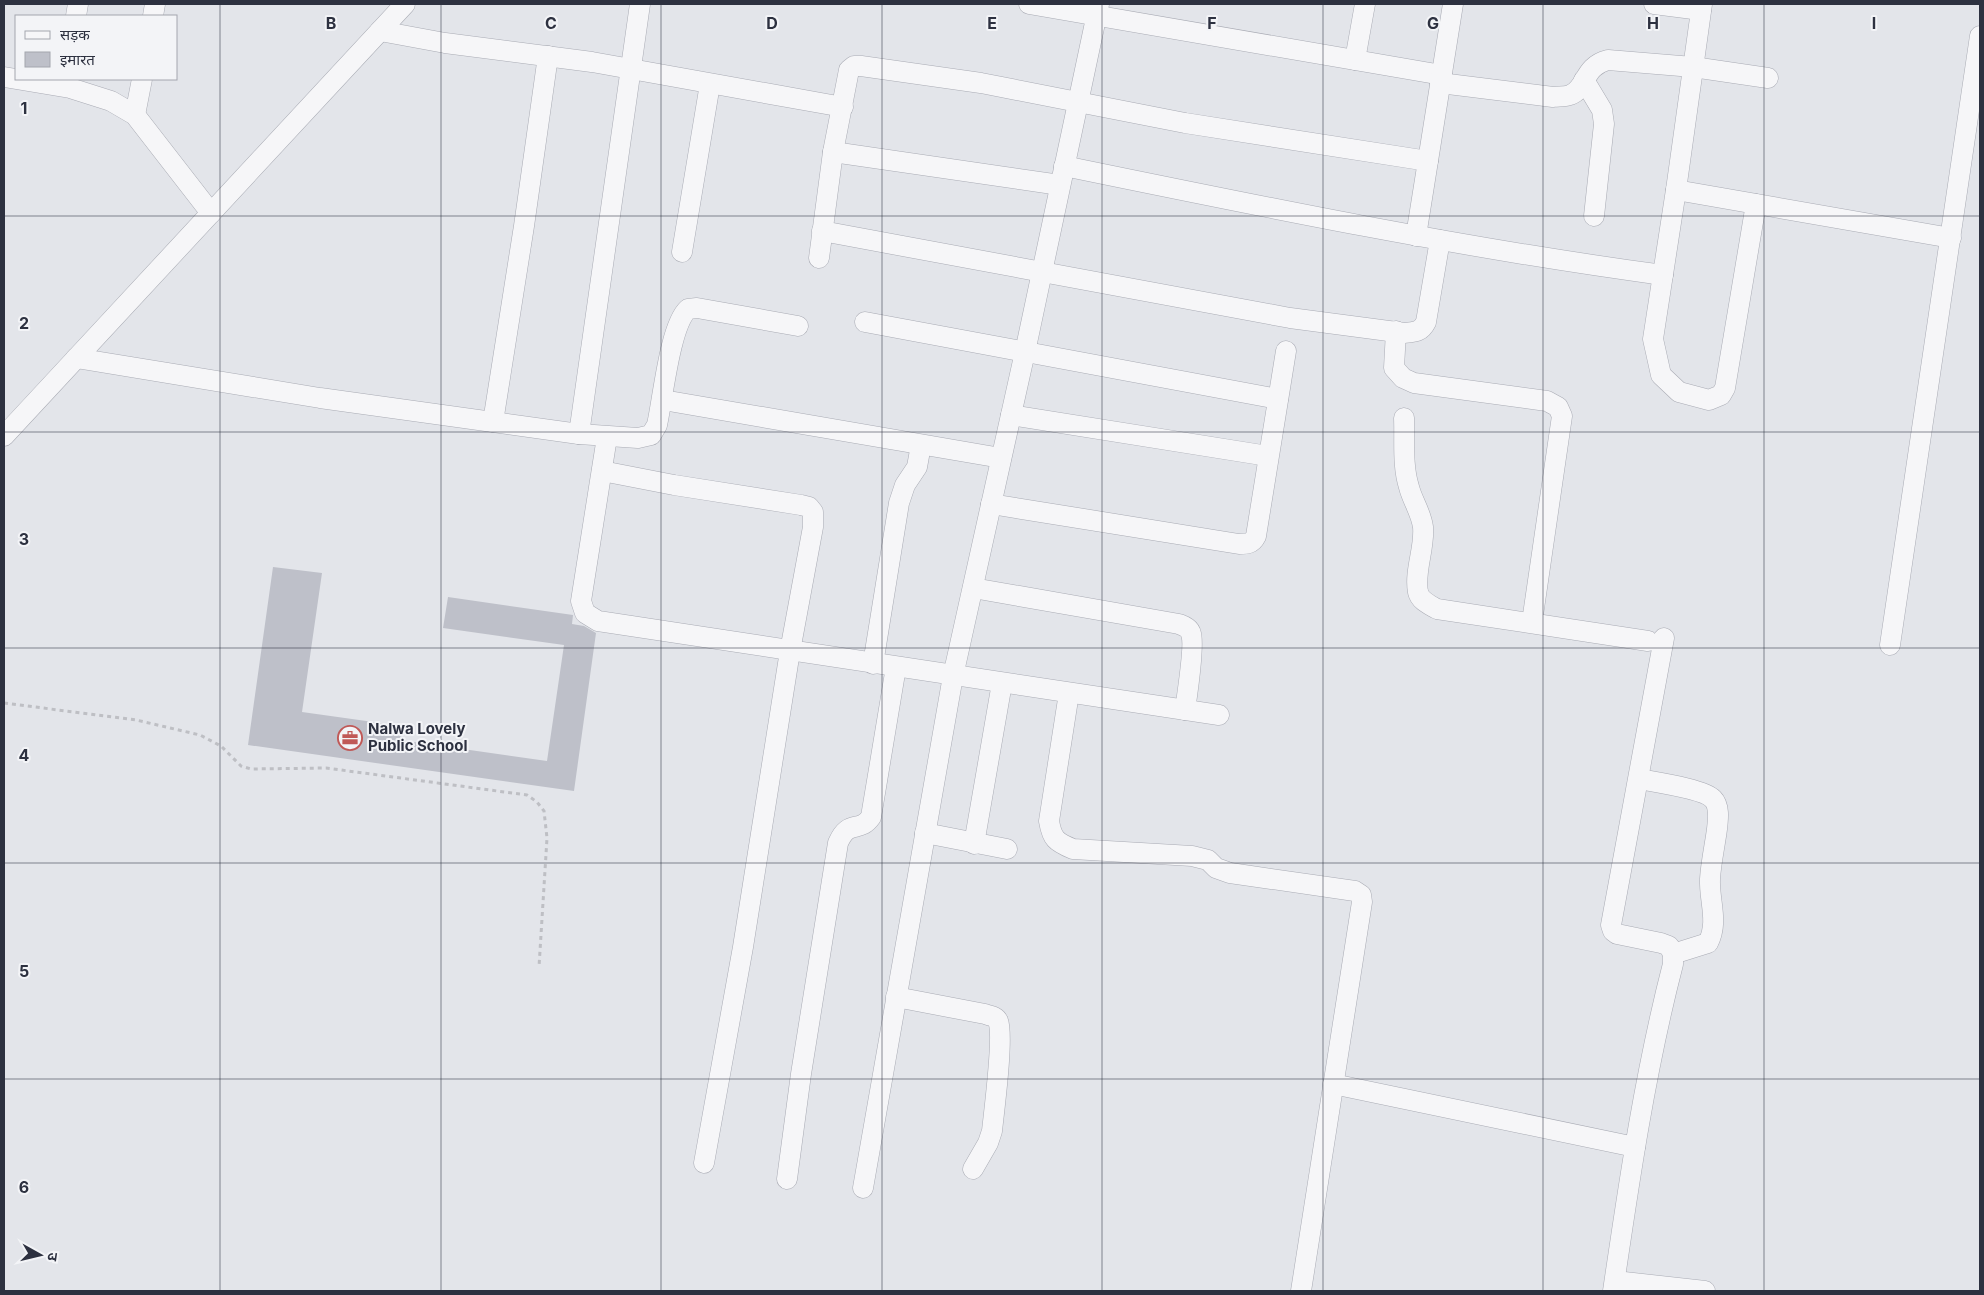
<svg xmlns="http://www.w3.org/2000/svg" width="1984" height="1295" font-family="Inter,'Noto Sans Devanagari',sans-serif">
<rect width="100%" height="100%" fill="#e3e5ea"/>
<path fill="#bec0c9" d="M273,567L322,573L302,712L402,726L400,740L547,761L564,645L443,628L448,597L573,615L572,624L584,626L596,633L574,791L248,745Z"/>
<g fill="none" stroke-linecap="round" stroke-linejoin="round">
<defs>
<g id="minor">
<path d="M1029,4L1442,75"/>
<path d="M1654,4L1701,10"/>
<path d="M1702,4L1676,190L1653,339L1661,375L1679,392L1709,400L1721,395L1725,388L1756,204"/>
<path d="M76,16L78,4"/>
<path d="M153,16L155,4"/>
<path d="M380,31L445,43L592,62L843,107"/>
<path d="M1355,60L1365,4"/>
<path d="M4,77L70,88L111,101L135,115L211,213"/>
<path d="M1584,80L1602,110L1604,124L1594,216"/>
<path d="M1440,83L1553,97C1558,96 1565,97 1570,95C1587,89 1583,66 1608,60L1693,67L1768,78"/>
<path d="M135,115L142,79"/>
<path d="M833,152L1060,185"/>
<path d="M1064,166C1263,207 1462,248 1663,275"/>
<path d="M1676,190L1951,238"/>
<path d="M822,231L1290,318L1404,333C1415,332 1421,332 1426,322L1440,240"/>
<path d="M1416,236L1453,4"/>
<path d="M682,252L710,84"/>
<path d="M819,258L833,152L849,70L854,66H861L981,83L1185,123L1428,161"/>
<path d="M865,322L1278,399"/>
<path d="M1396,331L1394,368L1403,378L1414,383L1547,401L1558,407L1562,416L1532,622"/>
<path d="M76,358L320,398L579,434L638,438L651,435L657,425C663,398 670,325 688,309L697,308L798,326"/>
<path d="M663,400L1001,458"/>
<path d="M1011,415L1268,456"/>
<path d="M1404,418C1405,440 1402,465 1409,487C1412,500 1421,512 1423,527C1425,548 1414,571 1418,592C1420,601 1430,605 1437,609L1648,641"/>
<path d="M493,422L524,226L548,56"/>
<path d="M579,434L640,4"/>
<path d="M4,436L405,4"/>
<path d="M607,437L581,601L585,613L598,621L1219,715"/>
<path d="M602,471L674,485L801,505L809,507L813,512V527L790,651L743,947L704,1163"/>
<path d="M991,504L1239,544C1247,544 1252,544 1256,536L1286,351"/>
<path d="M973,588L1179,624C1184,626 1190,628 1191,634C1195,644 1187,696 1185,710"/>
<path d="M1890,645L1980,36"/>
<path d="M873,664L899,503L905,485L917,467L921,445"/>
<path d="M1069,693L1049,821C1052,839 1056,842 1073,849L1192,856L1208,860L1216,868L1230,873L1355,891L1361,895L1362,902L1301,1291"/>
<path d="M1639,779C1654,782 1704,789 1713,799C1720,806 1718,820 1717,829C1715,845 1711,862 1710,879C1709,901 1719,922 1708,943L1673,954"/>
<path d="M925,833L1007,849"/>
<path d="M974,844L1002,683"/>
<path d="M896,997L985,1014C990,1016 996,1016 998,1021C1004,1035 994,1112 992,1131L988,1143L973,1169"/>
<path d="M1333,1084L1635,1147"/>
<path d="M787,1179L801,1074L838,843C849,818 859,834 871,817L896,667"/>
<path d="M863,1188L953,676L1025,352L1099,4"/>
<path d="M1615,1281L1705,1291"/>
<path d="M1613,1291C1629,1182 1645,1072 1673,964V954L1669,946L1661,943L1617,934L1613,931L1611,925L1664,638"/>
</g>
</defs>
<use href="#minor" stroke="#a9abb4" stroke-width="21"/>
<path stroke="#bebfc4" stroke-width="3" stroke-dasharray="4 4" stroke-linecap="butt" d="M4,703L136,720L200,735L221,746L241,766L251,769L326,768L527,795L537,802L544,811L547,838L539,967"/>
<use href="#minor" stroke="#f6f6f8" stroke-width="20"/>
</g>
<path fill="none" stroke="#2d3140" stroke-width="1" stroke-opacity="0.55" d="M220,4V1291M441,4V1291M661,4V1291M882,4V1291M1102,4V1291M1323,4V1291M1543,4V1291M1764,4V1291M4,216H1980M4,432H1980M4,648H1980M4,863H1980M4,1079H1980"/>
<defs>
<symbol id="office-ring" viewBox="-11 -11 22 22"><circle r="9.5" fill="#f3f4f7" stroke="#c05957" stroke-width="1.5"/><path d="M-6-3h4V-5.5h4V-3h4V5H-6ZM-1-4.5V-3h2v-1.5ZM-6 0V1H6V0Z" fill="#c05957"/></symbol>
</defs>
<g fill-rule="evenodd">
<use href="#office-ring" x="336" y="724" width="28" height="28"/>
</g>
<g text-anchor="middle" stroke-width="4" stroke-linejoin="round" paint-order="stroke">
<g font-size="15" font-weight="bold" fill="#2d3140" stroke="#f3f4f7" text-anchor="start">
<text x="368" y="734">Nalwa Lovely<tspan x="368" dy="17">Public School</tspan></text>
</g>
</g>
<g font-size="16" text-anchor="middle" font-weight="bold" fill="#2d3140" stroke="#f3f4f7" stroke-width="4" stroke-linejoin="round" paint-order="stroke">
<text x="331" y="29">B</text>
<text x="551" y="29">C</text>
<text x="772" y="29">D</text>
<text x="992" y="29">E</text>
<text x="1212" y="29">F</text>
<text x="1433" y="29">G</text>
<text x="1653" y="29">H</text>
<text x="1874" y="29">I</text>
<text x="24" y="114">1</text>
<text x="24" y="329">2</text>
<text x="24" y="545">3</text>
<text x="24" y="761">4</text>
<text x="24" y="977">5</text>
<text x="24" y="1193">6</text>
</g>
<rect width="1984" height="1295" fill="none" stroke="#2d3140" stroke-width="10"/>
<rect x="15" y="15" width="162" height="65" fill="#f3f4f7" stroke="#a4a6ae"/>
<rect x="25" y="31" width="25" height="8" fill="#f6f6f8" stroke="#a4a6ae"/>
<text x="60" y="40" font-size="15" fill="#2d3140">सड़क</text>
<rect x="25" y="52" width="25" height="15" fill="#bec0c9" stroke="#a4a6ae"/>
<text x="60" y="65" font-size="15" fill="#2d3140">इमारत</text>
<g transform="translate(40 1255) rotate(98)" stroke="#f3f4f7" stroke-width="4" paint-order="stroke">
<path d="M0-4L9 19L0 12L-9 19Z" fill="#2d3140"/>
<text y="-8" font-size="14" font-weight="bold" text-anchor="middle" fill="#2d3140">उ</text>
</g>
</svg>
